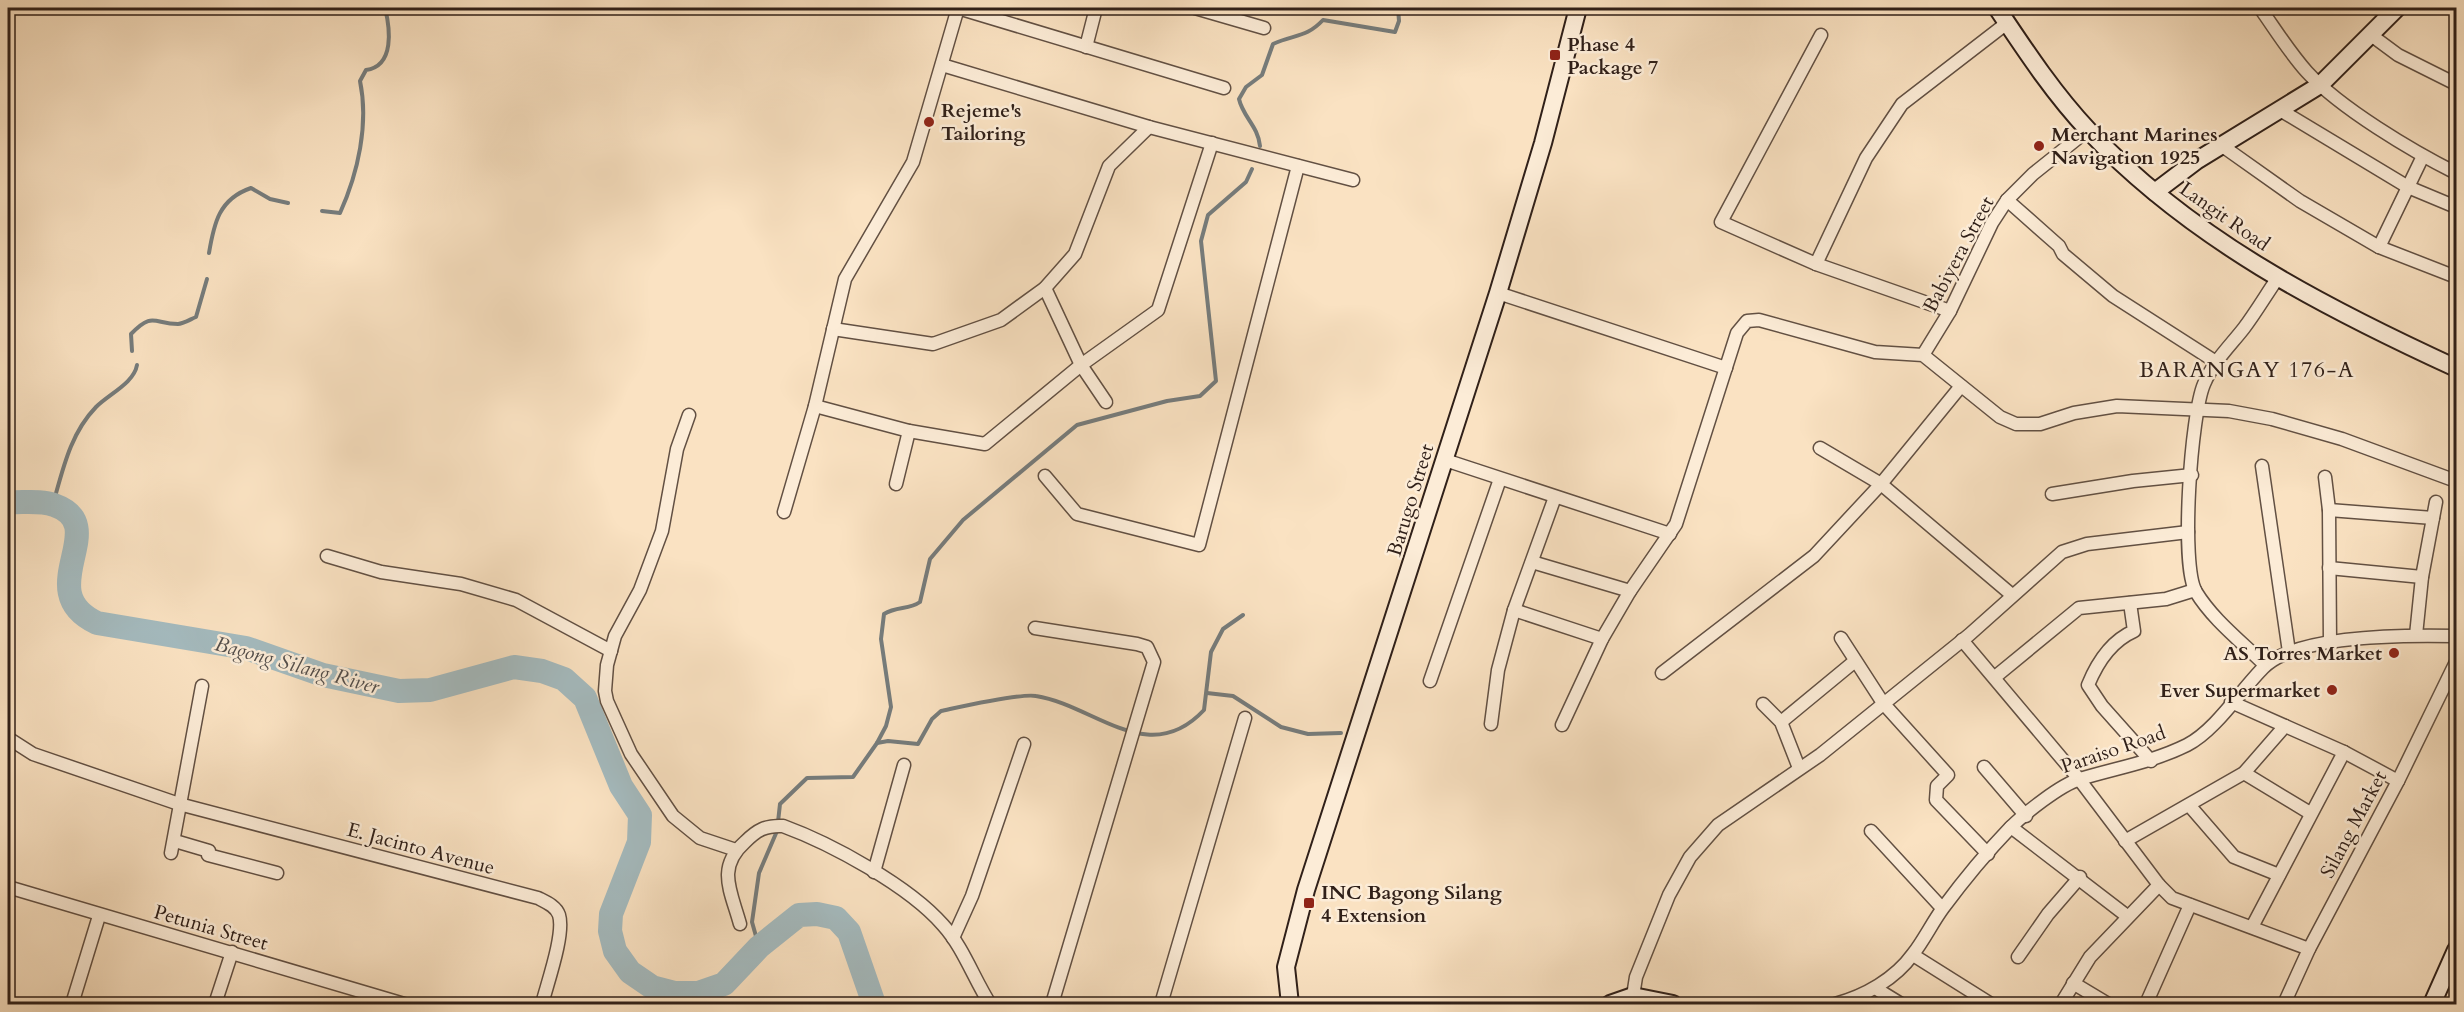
<svg xmlns="http://www.w3.org/2000/svg" width="2464" height="1012" font-family="Cardo,serif">
<rect width="100%" height="100%" fill="#fae2c2"/>
<filter id="stains"><feTurbulence type="fractalNoise" baseFrequency=".00333" numOctaves="4"/><feColorMatrix values="0 0 0 0 .2 0 0 0 0 .09 0 0 0 0 .02 0 0 0 .5 -.17"/></filter>
<radialGradient id="worn" r=".72"><stop offset=".6" stop-color="#630" stop-opacity="0"/><stop offset="1" stop-color="#630" stop-opacity=".3"/></radialGradient>
<g fill="none" stroke-linecap="round" stroke-linejoin="round">
<g stroke="#767c7c" stroke-width="4">
<path d="M1260,146C1258,126 1243,117 1239,99L1246,87L1262,75L1273,44C1295,34 1306,38 1323,20L1395,32L1399,21L1398,8"/>
<path d="M322,211L340,213C358,173 369,124 360,81L366,70C395,66 390,28 385,8"/>
<path d="M209,253C214,223 219,199 251,188L270,199L288,203"/>
<path d="M132,351L131,334C153,311 154,324 178,324C183,324 191,319 196,317L207,279"/>
<path d="M53,504C63,469 70,434 96,407C109,394 134,383 137,365"/>
<path d="M1207,693L1233,696L1281,727L1308,734L1341,733"/>
<path d="M877,743L888,741L918,744L932,719L941,711C960,707 1020,693 1036,696C1094,705 1149,769 1204,710L1211,652L1223,629L1243,615"/>
<path d="M759,947L752,922L759,873L777,831L780,804L807,778L853,777L877,743L886,726L891,707L881,639L884,614C897,606 909,610 920,602L930,559L963,520L1077,425L1167,401L1200,396L1216,381L1201,241L1208,215L1246,182L1252,169"/>
</g>
<path stroke="#a4babe" stroke-width="24" d="M8,502C21,503 41,500 54,505C114,526 29,591 97,623L246,648L323,675L399,691L430,690L514,667L542,671L564,679L585,698L621,786L640,815L639,842L611,914L610,931L615,951L630,972L652,987L675,993H698L724,984L759,947L799,915L817,914L836,918L849,932L874,1004"/>
<defs>
<g id="street">
<path d="M958,8L1224,88"/>
<path d="M1195,8L1264,28"/>
<path d="M2260,8C2275,29 2289,52 2307,72C2340,108 2412,151 2456,173"/>
<path d="M1821,35L1721,222L1816,264L1950,311"/>
<path d="M2371,35L2398,55L2456,84"/>
<path d="M1086,47L1096,8"/>
<path d="M942,65L1149,127L1353,180"/>
<path d="M2280,110L2408,187L2456,207"/>
<path d="M2221,145L2300,201L2379,247L2456,277"/>
<path d="M2007,200L2059,246L2063,254L2113,296L2216,362"/>
<path d="M2379,247L2423,156"/>
<path d="M1816,264L1866,158L1902,104L2007,23"/>
<path d="M1045,288L1081,365L1106,402"/>
<path d="M1498,293L1726,368"/>
<path d="M833,329L933,344L1001,320L1045,288L1075,254L1109,166L1149,127"/>
<path d="M1923,355L1950,311L1992,223L2007,200L2033,174L2088,130"/>
<path d="M815,406L909,431L985,444L1081,365L1158,310L1212,143"/>
<path d="M689,415L677,449L662,531L640,590L615,636L607,665L605,691L607,701L631,754L673,816L700,838L736,850"/>
<path d="M1820,448L1881,484L2012,595"/>
<path d="M1445,460L1670,534"/>
<path d="M2262,466L2289,652"/>
<path d="M1045,476L1077,514L1199,545L1298,166"/>
<path d="M2325,477L2329,510L2330,642"/>
<path d="M896,484L909,431"/>
<path d="M2052,494L2133,481L2192,475"/>
<path d="M2329,510L2433,518"/>
<path d="M784,512L815,406L845,279L913,162L958,8"/>
<path d="M327,556L381,572L461,584L516,600L611,651"/>
<path d="M1532,562L1630,591"/>
<path d="M2329,568L2422,577"/>
<path d="M2130,603L2134,631C2111,641 2097,663 2088,685L2102,706L2151,761"/>
<path d="M1514,610L1602,639"/>
<path d="M1035,628L1137,644L1147,647L1154,662L1052,1004"/>
<path d="M2416,635L2422,577L2436,502"/>
<path d="M1841,638L1883,703L1948,775L1937,786L1936,800L1988,854"/>
<path d="M1962,640L2079,779L2159,885L2172,898L2309,949"/>
<path d="M2265,665C2242,642 2213,620 2196,592C2180,565 2191,414 2204,384C2213,362 2230,346 2244,328C2256,312 2266,295 2277,279"/>
<path d="M1662,673L1814,556L1881,484L1961,386"/>
<path d="M1995,677L2079,608L2166,599L2195,590"/>
<path d="M1430,681L1500,479"/>
<path d="M2231,702L2344,752L2398,781"/>
<path d="M1763,704L1781,722L1799,768"/>
<path d="M1781,722L1855,661"/>
<path d="M1491,724L1498,670L1514,610L1555,497"/>
<path d="M1562,725L1602,639L1630,591L1676,524L1737,333L1747,321L1759,320L1875,352L1923,355L2000,417L2016,424H2040L2074,413L2117,406L2229,411L2272,419L2342,439L2456,481"/>
<path d="M8,738L33,754L179,804L538,898C546,902 556,906 559,915C565,934 547,984 542,1004"/>
<path d="M1984,767L2026,816"/>
<path d="M2244,773L2310,813"/>
<path d="M2189,805L2234,857L2279,875"/>
<path d="M2011,827L2127,916"/>
<path d="M1871,831L1942,908"/>
<path d="M175,841L209,851L208,855L277,873"/>
<path d="M2125,841L2244,773L2285,726"/>
<path d="M171,853L202,686"/>
<path d="M874,872L904,765"/>
<path d="M8,887L404,1004"/>
<path d="M740,924C731,891 716,868 745,842C757,830 766,825 783,826C832,844 909,886 943,925C963,947 974,979 990,1004"/>
<path d="M2252,927L2344,752"/>
<path d="M953,938L972,896L1024,744"/>
<path d="M1913,955L1991,1004"/>
<path d="M2018,957L2048,914L2080,877"/>
<path d="M2073,983L2108,1004"/>
<path d="M1875,988L1901,1004"/>
<path d="M1633,996L1636,977L1669,895L1690,857L1718,825L1820,755L1969,635L2062,552L2087,544L2188,532"/>
<path d="M72,1004L99,916"/>
<path d="M215,1004L232,952"/>
<path d="M1161,1004L1245,718"/>
<path d="M1835,1004C1865,996 1895,979 1913,954C1924,940 1932,923 1943,908C1963,881 1986,853 2010,828C2024,814 2060,785 2080,779C2116,768 2153,762 2187,745C2215,731 2241,690 2263,668C2296,634 2411,635 2456,636"/>
<path d="M2061,1004L2090,957L2159,885"/>
<path d="M2146,1004L2190,905"/>
<path d="M2284,1004L2309,949L2398,781L2456,662"/>
</g>
<g id="secondary">
<path d="M1997,8C2025,50 2054,94 2089,131C2191,239 2323,307 2456,368"/>
<path d="M2155,192L2196,161L2320,85L2397,8"/>
<path d="M1290,1004L1286,967L1306,890L1498,293L1543,143L1578,8"/>
<path d="M1610,1004L1633,996L1673,1004"/>
<path d="M2432,1004L2456,950"/>
</g>
</defs>
<use href="#street" stroke="#625043" stroke-width="15"/>
<use href="#secondary" stroke="#302019" stroke-width="20"/>
<use href="#street" stroke="#fcecd7" stroke-width="12"/>
<use href="#secondary" stroke="#fcecd7" stroke-width="16"/>
</g>
<g fill="#8f2418" stroke="#fcecd7" stroke-width="2">
<rect x="1549" y="49" width="12" height="12" rx="3"/>
<circle cx="929" cy="122" r="6"/>
<circle cx="2039" cy="146" r="6"/>
<circle cx="2394" cy="653" r="6"/>
<circle cx="2332" cy="690" r="6"/>
<rect x="1303" y="897" width="12" height="12" rx="3"/>
</g>
<g text-anchor="middle" stroke-width="5" stroke-linejoin="round" paint-order="stroke">
<g font-size="20" font-weight="bold" fill="#302019" stroke="#fcecd7" text-anchor="start">
<text x="1567" y="51">Phase 4<tspan x="1567" dy="23">Package 7</tspan></text>
<text x="941" y="117">Rejeme's<tspan x="941" dy="23">Tailoring</tspan></text>
<text x="2051" y="141">Merchant Marines<tspan x="2051" dy="23">Navigation 1925</tspan></text>
<text x="2382" y="660" text-anchor="end">AS Torres Market</text>
<text x="2320" y="697" text-anchor="end">Ever Supermarket</text>
<text x="1321" y="899">INC Bagong Silang<tspan x="1321" dy="23">4 Extension</tspan></text>
</g>
<g font-size="20" fill="#302019" stroke="#fcecd7">
<text transform="translate(2225 216) rotate(35)" y="7">Langit Road</text>
<text transform="translate(1958 254) rotate(-62)" y="7">Babiyera Street</text>
<text transform="translate(1410 500) rotate(-73)" y="7">Barugo Street</text>
<text transform="translate(2113 749) rotate(-19)" y="7">Paraiso Road</text>
<text transform="translate(2353 824) rotate(-62)" y="7">Silang Market</text>
<text transform="translate(421 848) rotate(15)" y="7">E. Jacinto Avenue</text>
<text transform="translate(211 927) rotate(16)" y="7">Petunia Street</text>
</g>
<g font-size="21" font-style="italic" fill="#534e4b" stroke="#fcecd7">
<text transform="translate(297 665) rotate(15)" y="7">Bagong Silang River</text>
</g>
<g font-size="22" letter-spacing="1.5" fill="#302019" stroke="#fcecd7">
<text x="2247" y="377">BARANGAY 176-A</text>
</g>
</g>
<rect width="2464" height="1012" fill="none" stroke="#fae2c2" stroke-width="30"/>
<rect x="9" y="9" width="2446" height="994" fill="none" stroke="#302019" stroke-width="3"/>
<rect x="15" y="15" width="2434" height="982" fill="none" stroke="#302019" stroke-width="1.5"/>
<rect width="100%" height="100%" filter="url(#stains)"/>
<rect width="100%" height="100%" fill="url(#worn)"/>
</svg>
